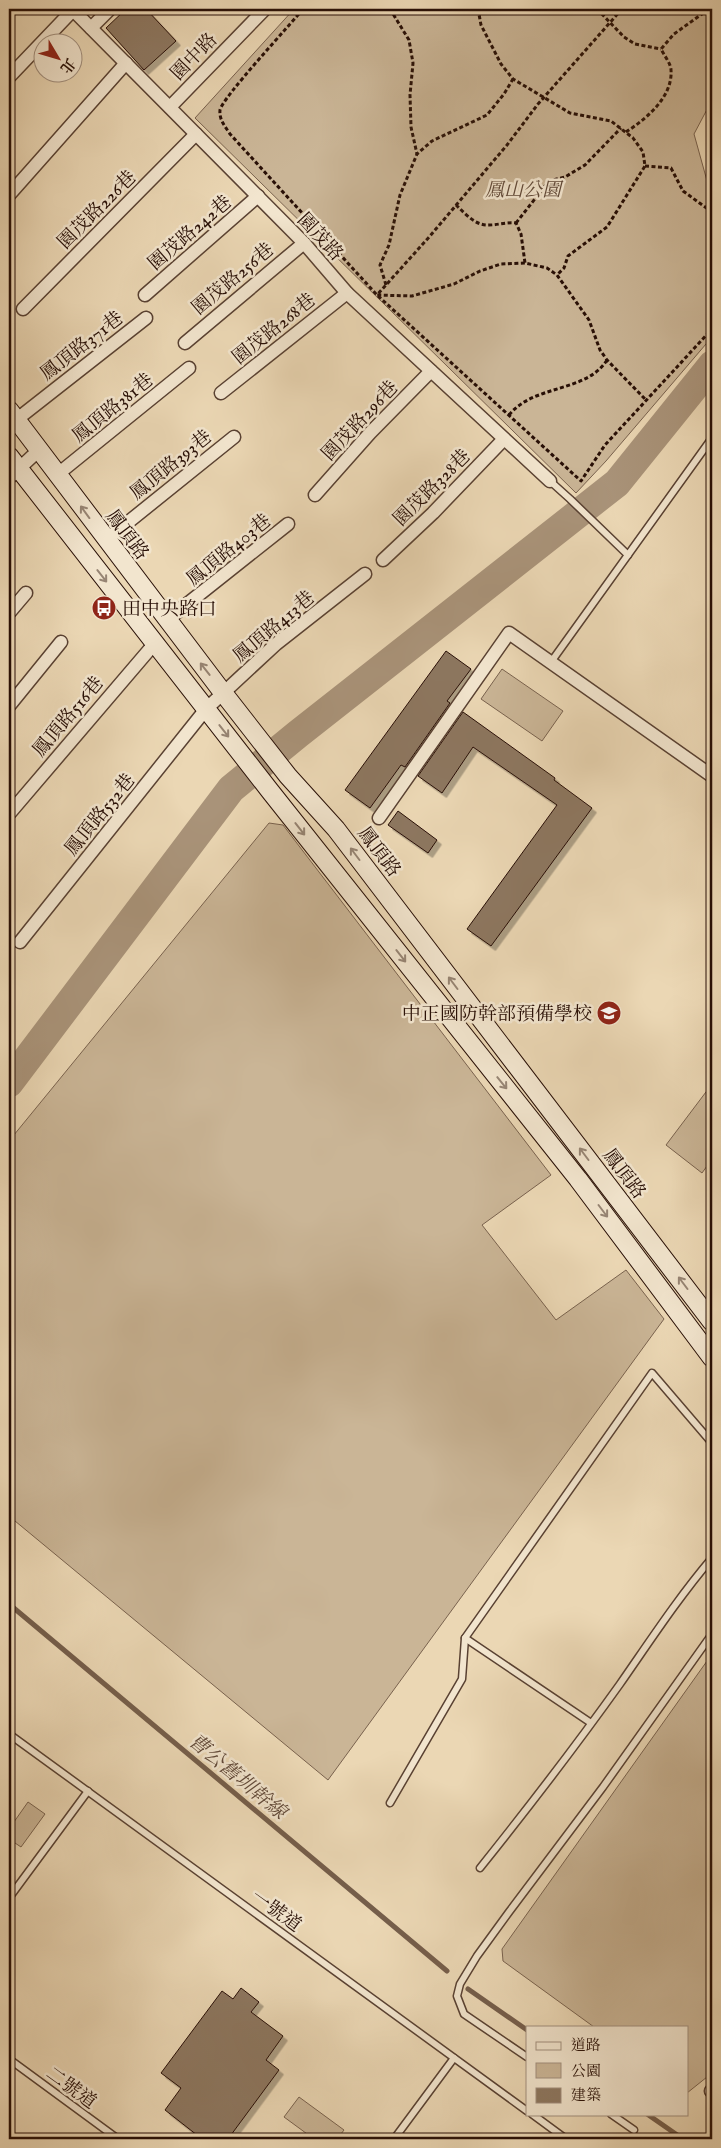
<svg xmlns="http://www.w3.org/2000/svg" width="721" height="2148" font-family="'IM FELL English','Noto Serif TC',serif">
<defs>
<filter id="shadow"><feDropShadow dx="4.5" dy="4.5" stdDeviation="0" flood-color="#0004"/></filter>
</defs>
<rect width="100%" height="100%" fill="#ebd7b4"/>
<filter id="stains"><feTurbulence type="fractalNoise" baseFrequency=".004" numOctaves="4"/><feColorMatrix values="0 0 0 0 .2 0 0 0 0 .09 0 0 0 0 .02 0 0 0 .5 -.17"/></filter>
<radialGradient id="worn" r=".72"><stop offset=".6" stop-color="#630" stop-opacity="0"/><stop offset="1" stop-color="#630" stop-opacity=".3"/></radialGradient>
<g fill="#cab596" stroke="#79624e">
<path d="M294,9H712V100L694,134L709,188L712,192V337L606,461L576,493L195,118Z"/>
<path d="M502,669L563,711L542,741L481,699Z"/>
<path d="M269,823L283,825L551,1175L482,1225L556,1320L626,1270L664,1319L328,1780L9,1516V1141Z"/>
<path d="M712,1084V1159L702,1173L666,1145Z"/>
<path d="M712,1654V2073L687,2093V2027H594L503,1961L502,1949Z"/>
<path d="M28,1802L45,1814L21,1847L9,1839V1829Z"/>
<path d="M299,2097L344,2130L337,2139H314L284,2117Z"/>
</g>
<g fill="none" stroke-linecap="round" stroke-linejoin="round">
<g stroke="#755e4b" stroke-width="5">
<path d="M9,1604L447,1971"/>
<path d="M468,1989L527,2030"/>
<path d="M647,2114L683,2139"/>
</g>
<path stroke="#a99379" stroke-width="29" d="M9,1083L231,789L298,734L617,483L712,365"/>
</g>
<g fill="#8d7760" stroke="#280f06" filter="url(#shadow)">
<path d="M126,9H146L176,41L144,70L106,28Z"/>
<path d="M446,651L471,669L447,701L450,703L405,767L401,765L370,808L345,790Z"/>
<path d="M463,712L555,778L554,780L592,808L491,946L467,929L557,805L473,747L442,793L418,776Z"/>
<path d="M398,811L437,840L428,853L388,825Z"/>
<path d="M241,1988L259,2002L251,2012L283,2036L266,2060L279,2070L228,2139H202L165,2110L181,2088L161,2073L222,1991L233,1999Z"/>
</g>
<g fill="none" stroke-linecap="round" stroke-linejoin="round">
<defs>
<g id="service">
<path d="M550,481L570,499L628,555"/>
<path d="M551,662L712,438"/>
<path d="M465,1638L591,1723"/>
<path d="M9,1734L527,2111"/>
<path d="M390,1803L462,1679L465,1638L652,1373L712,1443"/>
<path d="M480,1868C528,1808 575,1747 620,1684C650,1641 678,1598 712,1558"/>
<path d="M9,1898L88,1791"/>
<path d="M527,2057L464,2014L457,1996L460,1984L477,1956L509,1912L603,1787L712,1634"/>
<path d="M9,2059L118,2139"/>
<path d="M532,2114L566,2139"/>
<path d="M611,2114L634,2130"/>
<path d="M394,2139L454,2058"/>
</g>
<g id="minor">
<path d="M72,9L304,243L347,293L550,481"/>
<path d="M91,28L110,9"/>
<path d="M9,77L73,10"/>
<path d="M170,107L265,9"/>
<path d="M9,195L126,63"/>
<path d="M145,295L258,196"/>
<path d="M23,309L196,134"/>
<path d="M185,343L304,243"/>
<path d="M221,393L347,293"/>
<path d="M16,420L146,318"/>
<path d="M58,474L189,368"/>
<path d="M9,478L39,450"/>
<path d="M315,495L370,433L431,371"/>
<path d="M106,540L234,437"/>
<path d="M383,560L433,513L504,439"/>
<path d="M9,613L26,593"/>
<path d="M167,620L288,524"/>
<path d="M9,706L61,642"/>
<path d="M9,814L155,643"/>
<path d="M379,818L509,633L712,776"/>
<path d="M20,942L206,709L276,644L365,574"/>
<path d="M711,2091L712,2090"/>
</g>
<g id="secondary">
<path d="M9,410L224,694L288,776L336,829L712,1322"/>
<path d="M9,456L270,791L578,1179L712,1358"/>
</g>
</defs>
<use href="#service" stroke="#594132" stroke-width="9"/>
<use href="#minor" stroke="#594132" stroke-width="15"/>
<use href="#secondary" stroke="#280f06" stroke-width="20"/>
<g stroke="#280f06" stroke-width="3" stroke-dasharray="4 2.5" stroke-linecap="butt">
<path d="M303,9C291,24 222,98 220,110C219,120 225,126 230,134L377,295L581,481L605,445L712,329"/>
<path d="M390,9L409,40L413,63L410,95L411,127L417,154"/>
<path d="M478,9L481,25L501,64L513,79L570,113L611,121L633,138L643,152L645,166L607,227L568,256L564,268L557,275"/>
<path d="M597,9L624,37L635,44L661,49"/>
<path d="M622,9L538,104L507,145L430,236L377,295L412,296L454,284L480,271L501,264L525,263L547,268L557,275L589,320L600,350L607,360L646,400"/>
<path d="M626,132C646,119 673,97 671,70C671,64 664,55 661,49L674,34L709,9"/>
<path d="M645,166L671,168L683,191L712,212"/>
<path d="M456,205C465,213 475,226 489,225C498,225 506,222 516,223L521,234L525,263"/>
<path d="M516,223L549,181L565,177L585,165L621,128"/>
<path d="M386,285L380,265L389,245L400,195L417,154L432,141L487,115L504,94L513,79"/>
<path d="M509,415C534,384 586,393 607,360"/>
</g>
<use href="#service" stroke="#f2e5ce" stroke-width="6"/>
<use href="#minor" stroke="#f2e5ce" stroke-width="12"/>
<use href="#secondary" stroke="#f2e5ce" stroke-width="18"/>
</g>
<defs><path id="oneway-shaft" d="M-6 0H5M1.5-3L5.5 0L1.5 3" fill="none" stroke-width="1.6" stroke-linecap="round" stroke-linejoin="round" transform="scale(1.25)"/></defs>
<g stroke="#978574">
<use href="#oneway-shaft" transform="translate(85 512) rotate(-126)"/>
<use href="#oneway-shaft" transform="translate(102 576) rotate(52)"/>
<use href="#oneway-shaft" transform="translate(205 669) rotate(-128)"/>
<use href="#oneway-shaft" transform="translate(224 731) rotate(52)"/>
<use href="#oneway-shaft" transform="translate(300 829) rotate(52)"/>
<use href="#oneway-shaft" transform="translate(355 854) rotate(-127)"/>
<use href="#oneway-shaft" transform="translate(401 956) rotate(52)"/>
<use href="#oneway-shaft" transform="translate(453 983) rotate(-127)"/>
<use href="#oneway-shaft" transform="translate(502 1083) rotate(51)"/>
<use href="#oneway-shaft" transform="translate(584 1154) rotate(-127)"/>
<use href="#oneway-shaft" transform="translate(603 1211) rotate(53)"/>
<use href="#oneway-shaft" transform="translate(683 1283) rotate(-127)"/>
</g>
<defs>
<symbol id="bus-disc" viewBox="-11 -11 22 22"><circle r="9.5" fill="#8f2418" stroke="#f2e5ce"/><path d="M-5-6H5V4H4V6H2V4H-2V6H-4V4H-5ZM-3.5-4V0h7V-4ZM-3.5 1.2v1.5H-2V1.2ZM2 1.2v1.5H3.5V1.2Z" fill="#fff"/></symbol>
<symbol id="school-disc" viewBox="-11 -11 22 22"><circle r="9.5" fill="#8f2418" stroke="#f2e5ce"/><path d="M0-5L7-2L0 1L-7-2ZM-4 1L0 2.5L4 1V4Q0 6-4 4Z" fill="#fff"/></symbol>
</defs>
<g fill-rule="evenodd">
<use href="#bus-disc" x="90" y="594" width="28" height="28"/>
<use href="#school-disc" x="595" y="999" width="28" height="28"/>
</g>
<g text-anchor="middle" stroke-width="5" stroke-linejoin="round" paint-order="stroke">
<g font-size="19" fill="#280f06" stroke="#f2e5ce">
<text transform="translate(193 56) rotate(-46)" y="7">園中路</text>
<text transform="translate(96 209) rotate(-45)" y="7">園茂路226巷</text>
<text transform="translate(189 232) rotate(-41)" y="7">園茂路242巷</text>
<text transform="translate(321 236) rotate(47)" y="7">園茂路</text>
<text transform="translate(232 278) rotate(-40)" y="7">園茂路256巷</text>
<text transform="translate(273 328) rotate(-39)" y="7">園茂路268巷</text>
<text transform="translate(81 345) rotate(-38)" y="7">鳳頂路371巷</text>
<text transform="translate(112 407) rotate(-39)" y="7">鳳頂路381巷</text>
<text transform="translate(359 420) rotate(-47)" y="7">園茂路296巷</text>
<text transform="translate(170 464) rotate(-39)" y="7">鳳頂路393巷</text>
<text transform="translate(431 487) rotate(-45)" y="7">園茂路328巷</text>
<text transform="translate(128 534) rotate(53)" y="7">鳳頂路</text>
<text transform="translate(228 549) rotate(-39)" y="7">鳳頂路403巷</text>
<text transform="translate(273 626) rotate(-40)" y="7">鳳頂路413巷</text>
<text transform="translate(67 716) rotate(-50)" y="7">鳳頂路516巷</text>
<text transform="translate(99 814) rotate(-51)" y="7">鳳頂路532巷</text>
<text transform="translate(380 851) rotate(53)" y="7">鳳頂路</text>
<text transform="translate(625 1173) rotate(53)" y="7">鳳頂路</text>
<text transform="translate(277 1910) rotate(36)" y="7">一號道</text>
<text transform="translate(72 2087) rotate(36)" y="7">二號道</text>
</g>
<g font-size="19" font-style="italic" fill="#614938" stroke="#f2e5ce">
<text x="523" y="196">鳳山公園</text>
</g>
<g font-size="19" fill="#280f06" stroke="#f2e5ce" text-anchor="start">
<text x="122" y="615">田中央路口</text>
<text x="592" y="1020" text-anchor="end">中正國防幹部預備學校</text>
</g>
<g font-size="20" font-style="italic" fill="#624a3a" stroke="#f2e5ce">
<text transform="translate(238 1776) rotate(40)" y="7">曹公舊圳幹線</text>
</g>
</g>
<rect width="721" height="2148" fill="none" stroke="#ebd7b4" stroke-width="30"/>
<rect x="10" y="10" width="701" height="2128" fill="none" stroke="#280f06" stroke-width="2.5"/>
<rect x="15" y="15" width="691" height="2118" fill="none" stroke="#280f06"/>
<rect x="526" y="2026" width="162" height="90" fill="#f2e5ce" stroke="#a18f7e"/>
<rect x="536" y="2042" width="25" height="8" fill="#f2e5ce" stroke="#a18f7e"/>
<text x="571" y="2050" font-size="15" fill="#280f06">道路</text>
<rect x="536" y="2063" width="25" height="15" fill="#cab596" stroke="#a18f7e"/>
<text x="571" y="2076" font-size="15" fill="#280f06">公園</text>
<rect x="536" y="2088" width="25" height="15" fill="#8d7760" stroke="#a18f7e"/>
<text x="571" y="2100" font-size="15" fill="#280f06">建築</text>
<g transform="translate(58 58) rotate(128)"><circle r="24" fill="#f2e5ce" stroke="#a18f7e"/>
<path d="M0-4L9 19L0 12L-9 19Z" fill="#8f2418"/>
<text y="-8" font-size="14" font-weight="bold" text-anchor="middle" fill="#280f06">北</text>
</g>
<rect width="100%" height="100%" filter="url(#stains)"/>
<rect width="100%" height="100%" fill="url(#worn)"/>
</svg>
